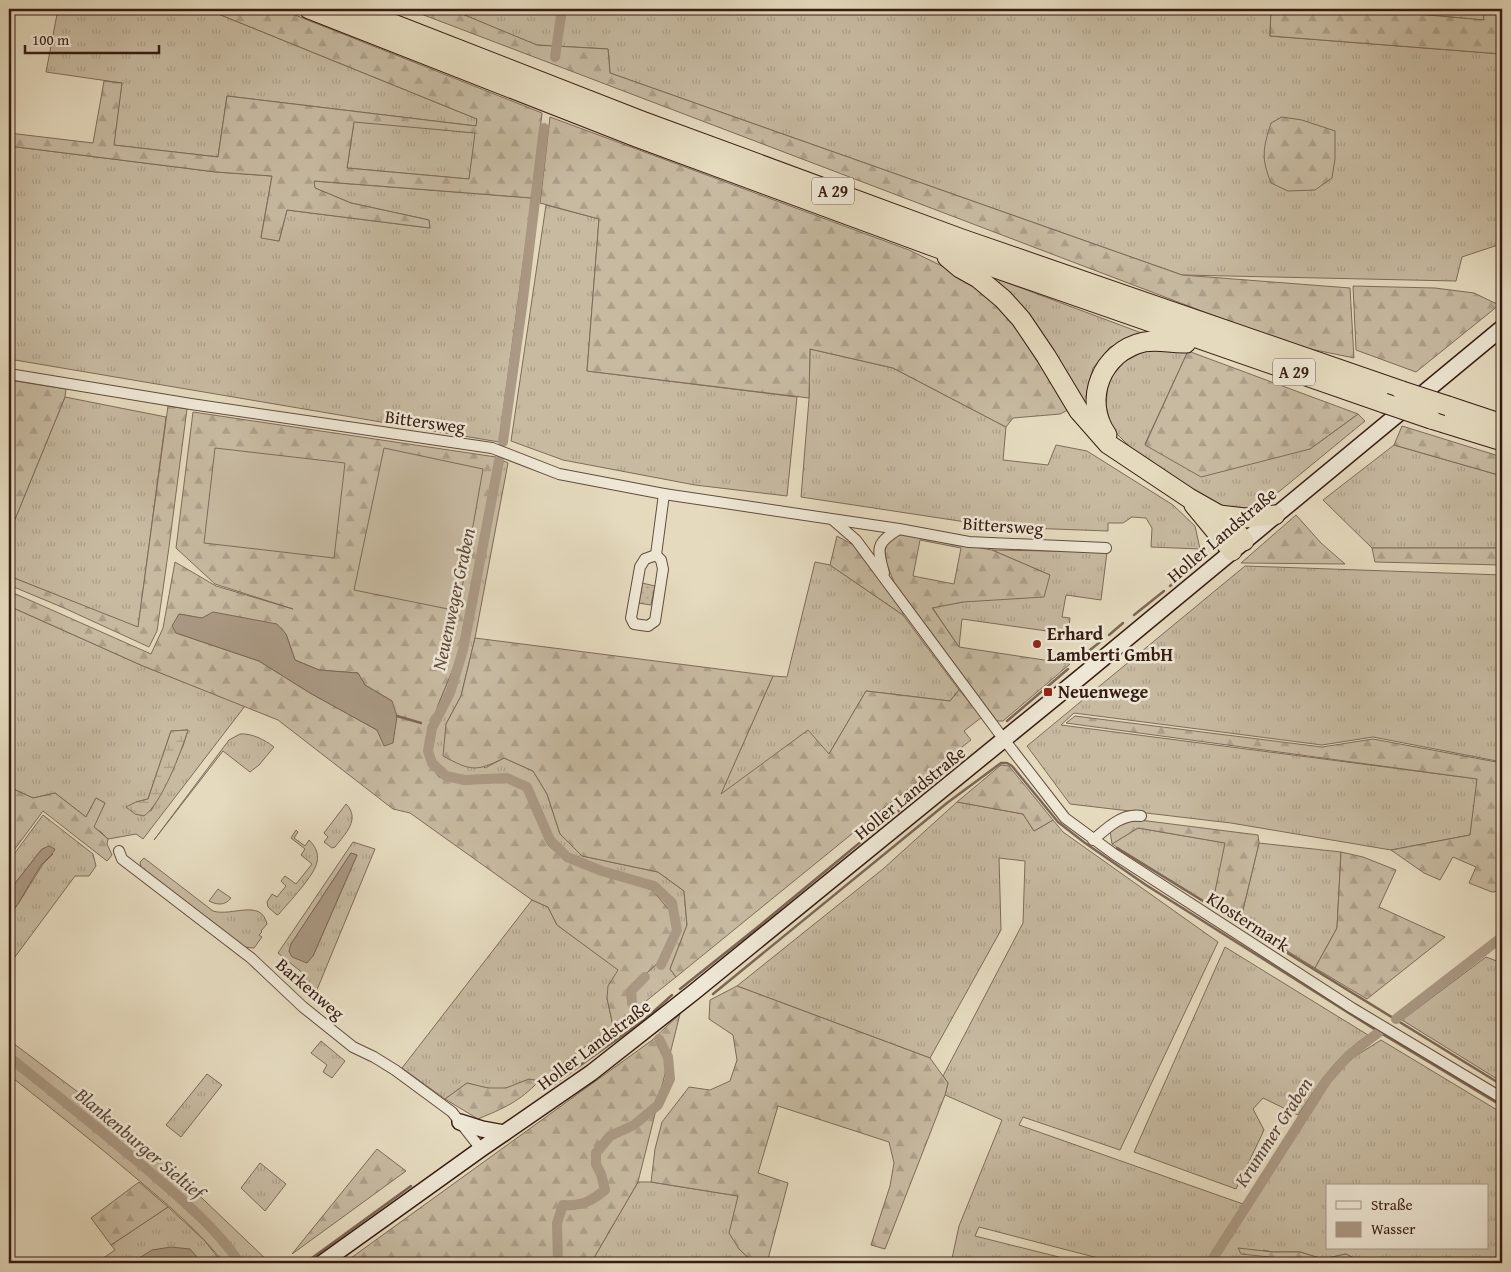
<svg xmlns="http://www.w3.org/2000/svg" width="1511" height="1272" font-family="'Gentium Book Plus',serif">
<defs>
<pattern id="grass-tufts" width="24" height="20" patternUnits="userSpaceOnUse" patternTransform="scale(1.25)"><rect width="24" height="20" fill="#c7baa1"/><path d="M3 7l-1-3M5 7V3M7 7l1-3M15 17l-1-3M17 17v-4M19 17l1-3" fill="none" stroke="#ac9f8a"/></pattern>
<pattern id="forest-firs" width="22" height="20" patternUnits="userSpaceOnUse" patternTransform="scale(1.25)"><rect width="22" height="20" fill="#c7baa1"/><path d="M5 1l3.5 6h-7zM16 11l3.5 6h-7z" fill="#ac9f8a"/></pattern>
<pattern id="wetland-marsh" width="20" height="14" patternUnits="userSpaceOnUse" patternTransform="scale(1.25)"><rect width="20" height="14" fill="#c7baa1"/><path d="M1 5h8M5 5V1M11 12h8M15 12V8" fill="none" stroke="#ac9f8a"/></pattern>
<pattern id="park-dots" width="8" height="8" patternUnits="userSpaceOnUse" patternTransform="scale(1.25)"><rect width="8" height="8" fill="#c7baa1"/><path d="M2 2h.1M6 6h.1" fill="none" stroke="#ac9f8a" stroke-width="1.8" stroke-linecap="round"/></pattern>
</defs>
<rect width="100%" height="100%" fill="#e5dabe"/>
<filter id="stains"><feTurbulence type="fractalNoise" baseFrequency=".004" numOctaves="4"/><feColorMatrix values="0 0 0 0 .2 0 0 0 0 .09 0 0 0 0 .02 0 0 0 .5 -.17"/></filter>
<radialGradient id="worn" r=".72"><stop offset=".6" stop-color="#630" stop-opacity="0"/><stop offset="1" stop-color="#630" stop-opacity=".3"/></radialGradient>
<g fill="url(#grass-tufts)" stroke="#7f6b5a" fill-rule="evenodd">
<path d="M58,9H206L477,119L476,126L227,96L218,157L113,145L122,83L46,72Z"/>
<path d="M450,9H1271L1270,36L1502,54V240L1501,244L1462,257L1456,281L1182,275L610,73L608,49L536,45Z"/>
<path d="M1360,9H1483L1484,20Z"/>
<path d="M354,121L476,133L469,179L347,168Z"/>
<path d="M9,146L216,172L272,176L261,237L279,241L287,210L430,228L429,220L351,203L315,188L313,181L532,198L499,442L9,359Z"/>
<path d="M546,205L599,219L587,371L797,397L787,496L695,485L563,460L511,441Z"/>
<path d="M981,273L1147,335L1110,347L1093,368L1086,396L1089,418Z"/>
<path d="M810,349L893,368L1006,427L1003,460L1048,465L1056,445L1087,451L1173,505L1195,526L1200,549L1151,547L1152,528L1146,518L1132,517L1123,523H1108V531L999,527L801,497L809,399Z"/>
<path d="M1148,349L1188,351L1145,444L1310,449L1358,414L1365,421L1270,499L1238,512L1224,510L1139,456L1112,429L1106,406L1108,381L1124,362Z"/>
<path d="M65,397L166,417L138,628L9,576V534Z"/>
<path d="M1394,445L1502,476V548H1372L1323,500Z"/>
<path d="M496,457L508,463L475,638L461,696L446,724L485,768L504,758L533,771L547,794L560,834L582,856L658,872L684,891L687,925L670,969L676,977L631,1013L628,999L629,989L659,962L608,876L568,863L548,845L535,812L507,781L467,784L438,777L429,764L425,749L438,705L460,652Z"/>
<path d="M992,550L1107,552L1101,600L1066,595L1062,617L1070,618L1068,634L962,619L959,647L932,607L963,602L1050,575Z"/>
<path d="M815,562L830,565L903,615L959,690L950,701L866,691L829,754L720,795L773,676L787,677Z"/>
<path d="M1245,566L1502,575V762L1373,737L1322,745L1074,713L1061,725L1478,779L1470,835L1391,850L1231,823L1070,804L1027,746Z"/>
<path d="M9,606L143,666L245,706L143,839L136,834L108,839L101,832L93,827L105,803L96,798L86,817L55,793L33,798L9,787ZM188,730L183,746L151,811L136,802L148,799L171,731Z"/>
<path d="M240,734C252,733 265,740 274,747L259,765L250,772L223,751L154,840L229,740Z"/>
<path d="M957,802L1023,814L1034,831L1053,820L1063,832L1218,942L1120,1150L1023,1117L1019,1125L1243,1204L1205,1263H1117L979,1227L975,1236L1083,1263H951L959,1226L1002,1120L945,1095L948,1083L943,1076L1023,923L1025,861L999,858L1001,930L930,1058L737,986L883,869Z"/>
<path d="M346,804C361,819 345,834 335,847L332,848L324,842L328,837L324,833Z"/>
<path d="M43,815L93,854L96,866L89,876H75L9,965V916L18,904L43,864L53,854L42,849L9,891V861Z"/>
<path d="M1138,828L1226,843L1212,906L1112,844Z"/>
<path d="M296,830L298,832L294,838L305,846L309,840C315,846 319,853 317,862C315,875 288,903 279,914L277,915L268,907L267,902L272,894L277,897L286,886L281,881L285,876L296,884L312,864L301,855L305,849L291,838Z"/>
<path d="M353,842L375,849L316,992L300,981L304,974L278,953ZM351,853L357,855L313,956L289,952L291,944Z"/>
<path d="M1259,843L1341,852L1337,928L1315,968L1240,922Z"/>
<path d="M144,858L213,911C232,917 261,898 267,924L261,931L262,932L259,935L262,937L254,948L244,947L141,868L140,862Z"/>
<path d="M218,889L231,898C225,906 217,905 209,901Z"/>
<path d="M532,900L548,907L557,925L619,970L607,998L613,1026L539,1081C523,1077 520,1085 506,1088C493,1091 479,1086 467,1083L445,1099L402,1068Z"/>
<path d="M1225,947L1368,1035C1335,1057 1320,1082 1298,1115L1263,1098L1253,1109L1264,1130L1236,1189L1134,1152Z"/>
<path d="M1486,957L1502,963V1082L1402,1020Z"/>
<path d="M9,1040L140,1139L270,1263H242C219,1228 186,1201 155,1173C107,1132 59,1093 9,1056Z"/>
<path d="M1381,1040L1502,1113V1263H1389L1381,1260L1363,1263L1346,1254L1323,1259L1300,1252H1273L1263,1250L1271,1258L1326,1263H1215L1333,1078L1354,1057ZM1327,1186H1487V1248H1327Z"/>
<path d="M321,1041L345,1061L332,1078L323,1072L327,1065L311,1053Z"/>
<path d="M9,1062L97,1132L143,1170L207,1229L236,1263H224C198,1230 168,1205 136,1178C95,1143 52,1109 9,1075Z"/>
<path d="M207,1074L222,1085L181,1137L166,1125Z"/>
<path d="M260,1163L286,1184L265,1211L241,1188Z"/>
<path d="M638,1182H651L738,1196L739,1249L754,1263H591Z"/>
<path d="M168,1207L205,1241L222,1263L136,1259L131,1263H96L115,1250L111,1245Z"/>
</g>
<g fill="url(#forest-firs)" stroke="#7f6b5a" fill-rule="evenodd">
<path d="M206,9H280L542,113L532,198L314,181L315,188L351,203L429,220L430,228L287,210L279,241L261,238L272,176L216,172L9,146V133L93,143L104,81L122,83L114,145L218,157L227,96L476,126L477,119ZM354,122L475,133L469,179L347,168Z"/>
<path d="M408,9H450L537,45L608,49L610,73L1182,275L1350,288L1354,358L1291,345Z"/>
<path d="M1271,9H1360L1484,20L1483,9H1502V54L1270,36Z"/>
<path d="M550,117L909,250L944,267L986,291L1026,338L1070,409L1060,414L1013,418L1006,427L893,368L810,349L809,398L587,371L599,219L540,203Z"/>
<path d="M1282,117L1302,120L1335,131V159L1332,178L1315,190L1288,191L1271,183C1261,158 1263,148 1271,123Z"/>
<path d="M1353,286L1435,288L1474,293L1499,305L1416,372L1356,350Z"/>
<path d="M1188,351L1358,414L1310,449L1201,477L1145,445Z"/>
<path d="M9,380L66,389L65,397L9,534Z"/>
<path d="M168,406L187,409L169,547L157,631L149,647L64,608L9,585V576L138,627Z"/>
<path d="M193,412L496,457L460,652L438,705L425,749L429,764L439,777L467,784L507,781L525,791L548,845L568,862L652,890L670,911L674,930L659,962L629,989L628,999L631,1013L613,1026L607,998L608,986L618,970L557,925L548,907L532,900L410,813L393,809L278,720L143,666L9,606V591L151,654L163,628L175,562L216,586L293,609L215,584L176,548ZM179,614L286,634L295,660L319,670L358,673L365,685L392,701L377,730L310,693L259,661L176,633Z"/>
<path d="M1402,426L1502,457V476L1394,445Z"/>
<path d="M1296,515L1321,543L1345,564L1241,563Z"/>
<path d="M899,534L992,550L1050,575L1044,597L963,602L932,608L959,647L1070,664L1003,721H997L894,582L883,555L889,540ZM920,540L961,548L954,584L913,576Z"/>
<path d="M837,536L855,546L903,611V615L830,565Z"/>
<path d="M1372,548H1502V565L1375,562Z"/>
<path d="M475,638L773,676L721,794L808,730L829,754L866,691L950,701L959,690L982,717L964,731L971,740L880,811L676,977L670,969L687,925L684,891L658,872L582,856L560,834L547,794L533,771L504,758C476,772 471,771 443,756L446,724L461,696Z"/>
<path d="M1075,716L1322,747L1373,739L1502,763V891L1492,892L1469,883L1476,867L1453,857L1440,880L1424,873L1391,850L1470,835L1477,779L1066,723Z"/>
<path d="M1001,765L1009,766L1053,820L1034,831L1023,814L957,802Z"/>
<path d="M9,787L33,798L55,793L86,817L96,798L105,803L94,827L108,839L107,844L112,855L107,861L43,811L9,857Z"/>
<path d="M1132,819L1258,835L1259,843L1240,922L1212,906L1225,843L1138,828L1112,844L1110,831Z"/>
<path d="M1341,852L1363,857L1396,870L1379,907L1445,937L1367,999L1315,968L1337,928Z"/>
<path d="M737,986L930,1058L948,1083L945,1095L885,1249L871,1245L890,1186L894,1163L889,1142L778,1106L758,1173L788,1183L767,1263H754L739,1249L729,1233L738,1196L651,1182L655,1149L662,1122L689,1087L710,1090L730,1081L737,1060L733,1035L709,1019L710,1000Z"/>
<path d="M680,1014L638,1182L591,1263H344L651,1041Z"/>
<path d="M529,1079L539,1081C519,1102 504,1108 478,1119L445,1099L467,1083L488,1088H506Z"/>
<path d="M377,1149L406,1171L292,1254Z"/>
<path d="M139,1182L168,1207L111,1245L91,1218Z"/>
<path d="M1238,1248L1273,1252H1300L1323,1259L1346,1254L1363,1263L1381,1260L1389,1263H1326L1241,1254Z"/>
</g>
<path fill="url(#wetland-marsh)" stroke="#7f6b5a" d="M188,730C181,752 162,803 144,816L135,814L126,807L136,802L148,799L171,731Z"/>
<path fill="url(#park-dots)" stroke="#7f6b5a" d="M642,583L655,586L651,605L638,603Z"/>
<g fill="#c7baa1" stroke="#7f6b5a">
<path d="M215,448L345,463L334,558L204,543Z"/>
<path d="M384,448L483,469L458,611L354,590Z"/>
</g>
<g fill="#aa9984" stroke="#7c6756">
<path d="M213,612L277,624L286,634L295,660L319,670L358,673L365,685L392,701L397,716L393,743L384,746L377,730L310,693L259,661L176,633L172,626L179,614L202,618Z"/>
<path d="M49,846L55,849C52,856 46,859 42,864C30,881 22,900 9,916V891L42,849Z"/>
<path d="M351,853L357,855L313,956L307,963L292,957L289,951L291,944Z"/>
<path d="M171,1247L190,1249L202,1263H131L152,1250Z"/>
</g>
<g fill="none" stroke-linecap="round" stroke-linejoin="round">
<g stroke="#7c6756" stroke-width="2.5">
<path d="M1170,586L1197,563"/>
<path d="M1134,615L1164,591"/>
<path d="M1109,635L1123,623"/>
<path d="M1075,662L1100,642"/>
<path d="M397,716L421,723"/>
<path d="M1007,721L1068,669"/>
<path d="M1117,848L1502,1085"/>
<path d="M680,989L754,930L965,756"/>
<path d="M713,994L947,803L1001,763H1007L1012,766L1058,822L1085,843L1146,885L1225,935L1379,1032L1502,1106"/>
<path d="M547,1089L644,1020L672,995"/>
<path d="M305,1263L411,1186"/>
</g>
<g stroke="#aa9984" stroke-width="10">
<path d="M555,57L562,9"/>
<path d="M503,442L522,307L544,128"/>
<path d="M499,461L463,650L450,693L432,728L428,751L432,763L446,776L464,780L507,778L527,787L550,840L567,857L602,871L654,886L672,903L677,930L661,965"/>
<path d="M632,1003L631,991L645,977"/>
<path d="M1396,1019L1502,937"/>
<path d="M9,1057C54,1093 99,1129 143,1166C178,1196 214,1225 240,1263"/>
<path d="M558,1263L557,1223L563,1205C582,1206 590,1202 605,1190L601,1174L596,1164V1153L610,1136L634,1125L658,1105L670,1079L668,1057L659,1039"/>
<path d="M1210,1263L1326,1081L1348,1056L1379,1032"/>
</g>
<defs>
<g id="minor">
<path d="M9,374L191,404L492,448L559,474L664,494L899,529L969,542L1106,548"/>
<path d="M833,520L856,540L999,733L1065,818L1114,854L1352,1008L1502,1098"/>
<path d="M656,555L661,560L663,569L655,621L648,626L634,624L631,618L640,567L645,559Z"/>
<path d="M656,555L664,494"/>
<path d="M884,573C877,548 875,544 899,529"/>
<path d="M1093,840C1107,828 1122,813 1141,816"/>
<path d="M119,851L122,859L251,958L303,1007L353,1047L374,1057L395,1070L452,1112L481,1149"/>
</g>
<g id="secondary">
<path d="M460,1122L482,1129L504,1133"/>
<path d="M322,1263L481,1149L591,1073L694,992L1083,675L1502,328"/>
</g>
<g id="motorway">
<path d="M309,9L636,137L935,247L1384,403"/>
<path d="M355,9L642,121L962,239L1402,391"/>
<path d="M947,257L960,268L978,278L1003,299L1021,319L1046,356L1079,411L1108,444L1189,498L1219,515L1235,530L1244,541"/>
<path d="M1448,406L1502,424"/>
<path d="M1431,419L1502,441"/>
<path d="M1107,435C1082,400 1102,351 1144,342C1160,339 1172,344 1186,343"/>
<path d="M1194,505L1232,551"/>
<path d="M1219,515L1245,518L1275,515"/>
</g>
</defs>
<use href="#minor" stroke="#624c3d" stroke-width="12"/>
<use href="#secondary" stroke="#371c12" stroke-width="18"/>
<use href="#motorway" stroke="#371c12" stroke-width="21"/>
<use href="#minor" stroke="#eee7d5" stroke-width="10"/>
<use href="#secondary" stroke="#eee7d5" stroke-width="15"/>
<use href="#motorway" stroke="#e5dabe" stroke-width="19"/>
<defs>
<g id="motorway-bridge">
<path d="M1402,391L1448,406"/>
<path d="M1384,403L1431,419"/>
</g>
</defs>
<use href="#motorway-bridge" stroke="#371c12" stroke-width="21" stroke-linecap="butt"/>
<use href="#motorway-bridge" stroke="#e5dabe" stroke-width="19"/>
</g>
<g fill="#8f2418" stroke="#eee7d5" stroke-width="2">
<circle cx="1037" cy="644" r="5"/>
<rect x="1043" y="687" width="10" height="10" rx="2.5"/>
</g>
<g text-anchor="middle" stroke-width="5" stroke-linejoin="round" paint-order="stroke">
<g fill="#eee7d5" stroke="#6e594c" stroke-width="1">
<rect x="812" y="177.5" width="42" height="27" rx="4"/>
<rect x="1273" y="358.5" width="42" height="27" rx="4"/>
</g>
<g font-size="16" font-weight="bold" fill="#371c12">
<text x="833" y="197">A 29</text>
<text x="1294" y="378">A 29</text>
</g>
<g font-size="18" fill="#371c12" stroke="#eee7d5">
<text transform="translate(425 422) rotate(8)" y="6">Bittersweg</text>
<text transform="translate(1003 526) rotate(4)" y="6">Bittersweg</text>
<text transform="translate(1222 535) rotate(-40)" y="6">Holler Landstraße</text>
<text transform="translate(910 793) rotate(-39)" y="6">Holler Landstraße</text>
<text transform="translate(1248 922) rotate(33)" y="6">Klostermark</text>
<text transform="translate(310 989) rotate(41)" y="6">Barkenweg</text>
<text transform="translate(594 1045) rotate(-37)" y="6">Holler Landstraße</text>
</g>
<g font-size="18" font-weight="bold" fill="#371c12" stroke="#eee7d5" text-anchor="start">
<text x="1047" y="640">Erhard<tspan x="1047" dy="21">Lamberti GmbH</tspan></text>
<text x="1058" y="698">Neuenwege</text>
</g>
<g font-size="19" font-style="italic" fill="#5f483a" stroke="#eee7d5">
<text transform="translate(453 599) rotate(-78)" y="7">Neuenweger Graben</text>
<text transform="translate(1273 1132) rotate(-57)" y="7">Krummer Graben</text>
<text transform="translate(140 1143) rotate(40)" y="7">Blankenburger Sieltief</text>
</g>
</g>
<rect width="1511" height="1272" fill="none" stroke="#e5dabe" stroke-width="30"/>
<rect x="10" y="10" width="1491" height="1252" fill="none" stroke="#371c12" stroke-width="2.5"/>
<rect x="15" y="15" width="1481" height="1242" fill="none" stroke="#371c12"/>
<rect x="1326" y="1184" width="162" height="65" fill="#eee7d5" stroke="#a59687"/>
<rect x="1336" y="1201" width="25" height="8" fill="#eee7d5" stroke="#a59687"/>
<text x="1371" y="1210" font-size="15" fill="#371c12">Straße</text>
<rect x="1336" y="1222" width="25" height="15" fill="#aa9984" stroke="#a59687"/>
<text x="1371" y="1234" font-size="15" fill="#371c12">Wasser</text>
<path d="M25 45v8h134v-8" fill="none" stroke="#371c12" stroke-width="2.5"/>
<text x="32" y="45" font-size="15" fill="#371c12" stroke="#eee7d5" stroke-width="4" paint-order="stroke">100 m</text>
<rect width="100%" height="100%" filter="url(#stains)"/>
<rect width="100%" height="100%" fill="url(#worn)"/>
</svg>
